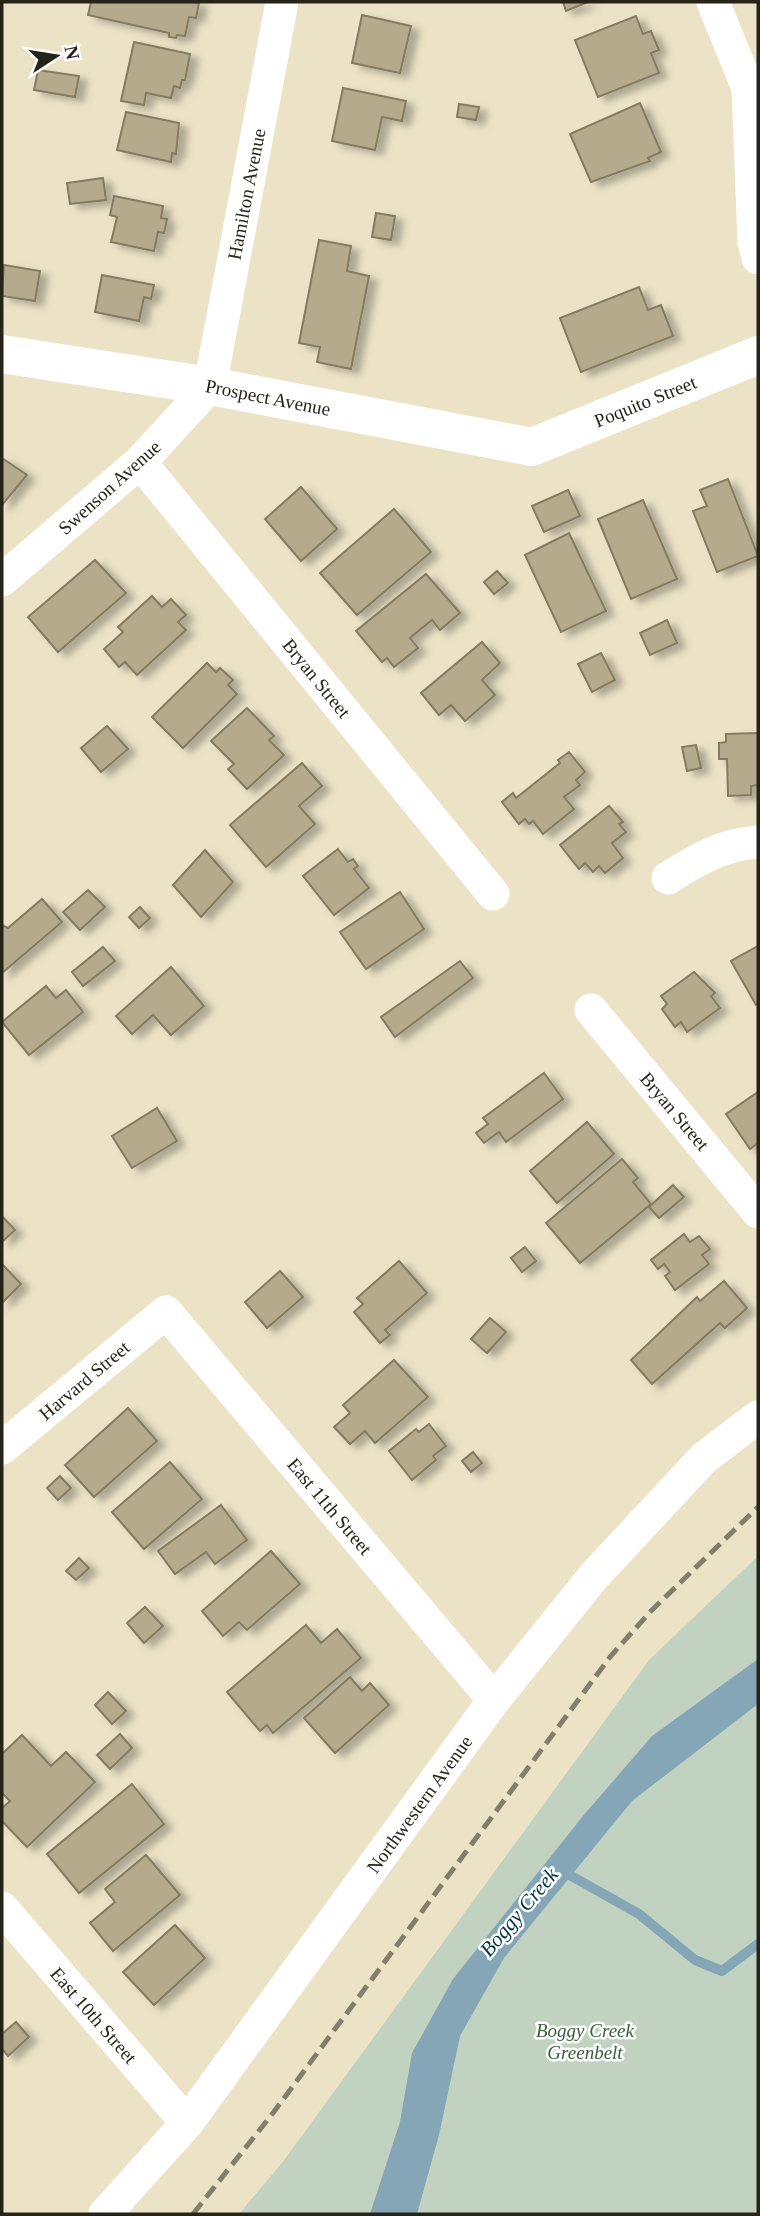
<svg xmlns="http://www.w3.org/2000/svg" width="760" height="2216" font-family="'Times New Roman',serif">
<defs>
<filter id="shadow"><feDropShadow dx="8" dy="4.5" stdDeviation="3.5" flood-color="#0004"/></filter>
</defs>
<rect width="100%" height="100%" fill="#ece3c6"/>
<path fill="#c2d2c1" d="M758,1556V2214H239L282,2163L649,1660Z"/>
<path fill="#84a6b6" d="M758,1659V1704L632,1801L504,1958L460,2036L439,2135L417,2214H370L400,2122L412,2053L453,1979L583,1816L652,1736Z"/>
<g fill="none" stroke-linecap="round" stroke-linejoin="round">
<path stroke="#84a6b6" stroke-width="10" d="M559,1869L639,1914L695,1960L722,1971L758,1944"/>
</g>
<g fill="#b5ab8c" stroke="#837b60" stroke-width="2" filter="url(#shadow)">
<path d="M91,2H193L199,3L196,18L189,17L185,36L177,35L176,38L169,37V33L88,15Z"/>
<path d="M563,2H588L566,11Z"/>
<path d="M362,15L411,26L400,73L352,63Z"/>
<path d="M636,16L643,34L651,31L659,50L651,53L659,73L598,97L575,40Z"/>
<path d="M134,42L190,54L185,80H182L180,88L174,86L171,98L146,93L144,105L121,101Z"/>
<path d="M38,70L79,76L75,97L34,90Z"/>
<path d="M343,88L406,101L402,121L382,117L375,150L332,141Z"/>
<path d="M640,103L661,152L648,158L650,161L591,182L570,134Z"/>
<path d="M459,104L479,107L476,120L457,117Z"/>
<path d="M126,112L179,123L176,154L172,153L171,162L117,150Z"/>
<path d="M103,178L106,200L70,204L67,183Z"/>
<path d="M114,196L163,206L161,218L167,219L164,233L158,232L154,251L111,242L117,217L110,215Z"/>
<path d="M376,213L395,216L391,240L372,237Z"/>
<path d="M319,240L351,246L347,271L369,276L351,369L317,362L320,347L299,343Z"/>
<path d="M4,265L40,271L35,301L2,296Z"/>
<path d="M102,275L154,285L151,299L144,297L139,321L95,312Z"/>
<path d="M639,287L648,310L661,305L673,336L581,372L560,318Z"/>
<path d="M2,458L27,475L2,505Z"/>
<path d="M728,479L758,556L717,572L693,511L707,506L700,490Z"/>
<path d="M301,487L337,529L301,561L265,519Z"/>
<path d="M568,490L580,516L544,532L532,506Z"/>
<path d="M643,500L677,579L631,599L598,519Z"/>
<path d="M394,509L431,552L357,615L320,573Z"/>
<path d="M569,533L606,611L561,632L525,555Z"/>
<path d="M95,560L126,593L58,652L28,617Z"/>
<path d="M497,571L508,583L494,594L484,582Z"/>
<path d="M426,574L460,613L440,630L432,620L410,638L418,648L394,667L387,658L382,662L356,631Z"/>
<path d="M152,596L162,607L171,599L186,615L178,622L186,630L137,675L125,662L119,667L104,649L123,632L118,627Z"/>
<path d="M667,620L677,643L650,655L640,633Z"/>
<path d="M482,642L500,663L482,680L495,695L465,721L451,705L439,715L421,693Z"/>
<path d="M601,653L615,680L592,692L578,664Z"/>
<path d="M207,663L216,672L220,668L233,680L228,685L237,694L183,748L152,717Z"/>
<path d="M247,708L274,736L269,740L284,755L247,789L228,769L234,764L211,741Z"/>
<path d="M107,726L128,749L101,772L81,748Z"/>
<path d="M758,733V785L751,786V795L728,796L727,759H719V743L726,742V734Z"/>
<path d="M696,745L701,768L687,771L682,747Z"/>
<path d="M569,752L585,772L576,780L580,785L564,797L574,809L543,834L533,821L529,824L525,819L519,824L502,802L513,793L516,798L560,763L558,760Z"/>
<path d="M302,763L322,786L299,806L315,824L266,867L230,825Z"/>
<path d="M609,806L623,822L619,824L626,832L612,843L623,858L605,873L599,866L593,872L585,863L579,869L560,845Z"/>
<path d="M338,849L348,862L353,859L358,866L354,869L369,888L334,915L303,876Z"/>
<path d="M205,850L233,882L201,917L173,885Z"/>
<path d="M88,890L105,907L80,930L63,912Z"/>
<path d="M400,892L424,929L366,969L340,932Z"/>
<path d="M42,899L62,922L2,973V925L8,928Z"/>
<path d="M140,907L150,918L139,928L129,917Z"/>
<path d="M758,946V1004L756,1005L731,961Z"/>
<path d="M103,947L115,961L83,986L72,972Z"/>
<path d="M460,961L473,978L395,1037L381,1017Z"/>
<path d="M171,967L204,1006L171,1035L153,1015L132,1034L116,1016Z"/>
<path d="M694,972L715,993L711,996L720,1008L687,1032L681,1022L675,1027L662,1009L667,1004L661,996Z"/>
<path d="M46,986L56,998L66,990L83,1012L29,1055L2,1022Z"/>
<path d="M544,1073L563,1099L506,1142L499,1132L484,1143L476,1133L488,1124L483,1118Z"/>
<path d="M758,1092V1143L750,1149L726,1114Z"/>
<path d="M157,1108L177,1141L132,1168L112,1136Z"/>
<path d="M587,1122L614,1154L557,1203L530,1171Z"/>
<path d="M622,1159L638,1178L633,1182L651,1204L580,1263L546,1223Z"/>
<path d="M673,1185L684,1197L659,1218L649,1207Z"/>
<path d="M2,1216L15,1230L2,1242Z"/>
<path d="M684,1234L690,1242L699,1236L710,1249L702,1255L709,1264L675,1290L665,1276L670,1272L664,1264L658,1269L651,1260Z"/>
<path d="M525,1247L536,1261L522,1272L511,1258Z"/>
<path d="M399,1261L427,1293L385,1330L390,1335L380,1343L354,1312L363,1304L357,1298Z"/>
<path d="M2,1264L21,1284L2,1303Z"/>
<path d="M280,1271L303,1297L267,1328L245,1302Z"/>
<path d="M724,1281L747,1308L725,1328L720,1323L652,1384L631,1360L697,1297L700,1301Z"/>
<path d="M490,1318L506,1332L487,1353L471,1339Z"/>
<path d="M394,1360L428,1397L375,1443L365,1431L350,1444L334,1427L350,1413L343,1405Z"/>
<path d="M128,1408L157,1441L94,1497L65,1465Z"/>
<path d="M429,1424L446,1446L433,1456L436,1460L412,1480L389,1451L416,1429L419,1432Z"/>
<path d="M473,1452L482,1463L471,1472L462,1461Z"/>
<path d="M170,1462L202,1499L144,1549L112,1512Z"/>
<path d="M60,1476L71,1488L58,1500L47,1488Z"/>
<path d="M221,1505L247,1540L215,1564L206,1552L175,1574L158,1551Z"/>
<path d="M271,1551L300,1584L247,1630L239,1622L223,1636L202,1611Z"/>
<path d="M79,1558L89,1568L76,1580L66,1571Z"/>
<path d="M145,1607L163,1626L144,1643L127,1623Z"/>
<path d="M306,1625L321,1643L337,1629L361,1658L273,1733L267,1725L260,1731L227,1692Z"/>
<path d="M350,1677L362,1691L370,1683L389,1705L335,1753L304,1718Z"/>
<path d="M108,1692L126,1711L112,1724L95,1705Z"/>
<path d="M120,1734L132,1748L110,1769L97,1755Z"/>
<path d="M22,1735L51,1766L66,1752L95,1782L27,1847L2,1821V1808L10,1801L2,1793V1754Z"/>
<path d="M132,1784L164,1824L79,1893L47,1854Z"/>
<path d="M146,1855L180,1895L113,1951L90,1923L115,1902L105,1889Z"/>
<path d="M175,1925L205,1958L154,2005L123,1972Z"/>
<path d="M16,2022L29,2037L8,2056L2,2049V2034Z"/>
</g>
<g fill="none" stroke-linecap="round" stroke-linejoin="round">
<g stroke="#fff" stroke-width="33">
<path d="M713,2L748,88L754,242L758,258"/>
<path d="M140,462L493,894"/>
<path d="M2,580L140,462L210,386L282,2"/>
<path d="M668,878C696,860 724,844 758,842"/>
<path d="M591,1010L758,1212"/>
<path d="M2,1448L166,1312L494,1700"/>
<path d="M2,1908L187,2123"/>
<path d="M105,2214L187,2123L494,1700L594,1576L704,1458L758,1417"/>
</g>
<path stroke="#fff" stroke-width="38" d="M2,354L210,386L532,447L758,355"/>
<path stroke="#837e6a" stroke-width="5" stroke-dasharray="14 7" stroke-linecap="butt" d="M193,2214L273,2113L610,1657L651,1611L758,1507"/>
</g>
<g text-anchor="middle" stroke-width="5" stroke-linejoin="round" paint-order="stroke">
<g font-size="19" fill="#262318" stroke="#fff">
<text transform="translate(246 194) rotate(-79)" y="7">Hamilton Avenue</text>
<text transform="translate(268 397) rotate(11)" y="7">Prospect Avenue</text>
<text transform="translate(645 401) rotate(-22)" y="7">Poquito Street</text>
<text transform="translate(109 487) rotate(-42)" y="7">Swenson Avenue</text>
<text transform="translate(317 678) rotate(51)" y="7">Bryan Street</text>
<text transform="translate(675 1111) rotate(50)" y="7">Bryan Street</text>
<text transform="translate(84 1380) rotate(-40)" y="7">Harvard Street</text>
<text transform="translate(330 1506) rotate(50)" y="7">East 11th Street</text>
<text transform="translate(419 1804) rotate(-54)" y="7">Northwestern Avenue</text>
<text transform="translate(94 2015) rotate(49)" y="7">East 10th Street</text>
</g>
<g font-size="19" font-style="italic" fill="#3b6039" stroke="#fff">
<text x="585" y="2037">Boggy Creek<tspan x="585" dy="22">Greenbelt</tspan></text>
</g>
<g font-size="21" font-style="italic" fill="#034" stroke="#fff">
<text transform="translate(519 1912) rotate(-50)" y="7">Boggy Creek</text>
</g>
</g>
<rect width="760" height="2216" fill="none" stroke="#262318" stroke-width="7"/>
<g transform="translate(56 56) rotate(78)" stroke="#ffffff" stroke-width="5" paint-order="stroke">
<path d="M0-5L12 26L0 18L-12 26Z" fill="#262318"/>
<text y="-10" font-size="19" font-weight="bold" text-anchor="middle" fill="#262318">N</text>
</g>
</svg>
